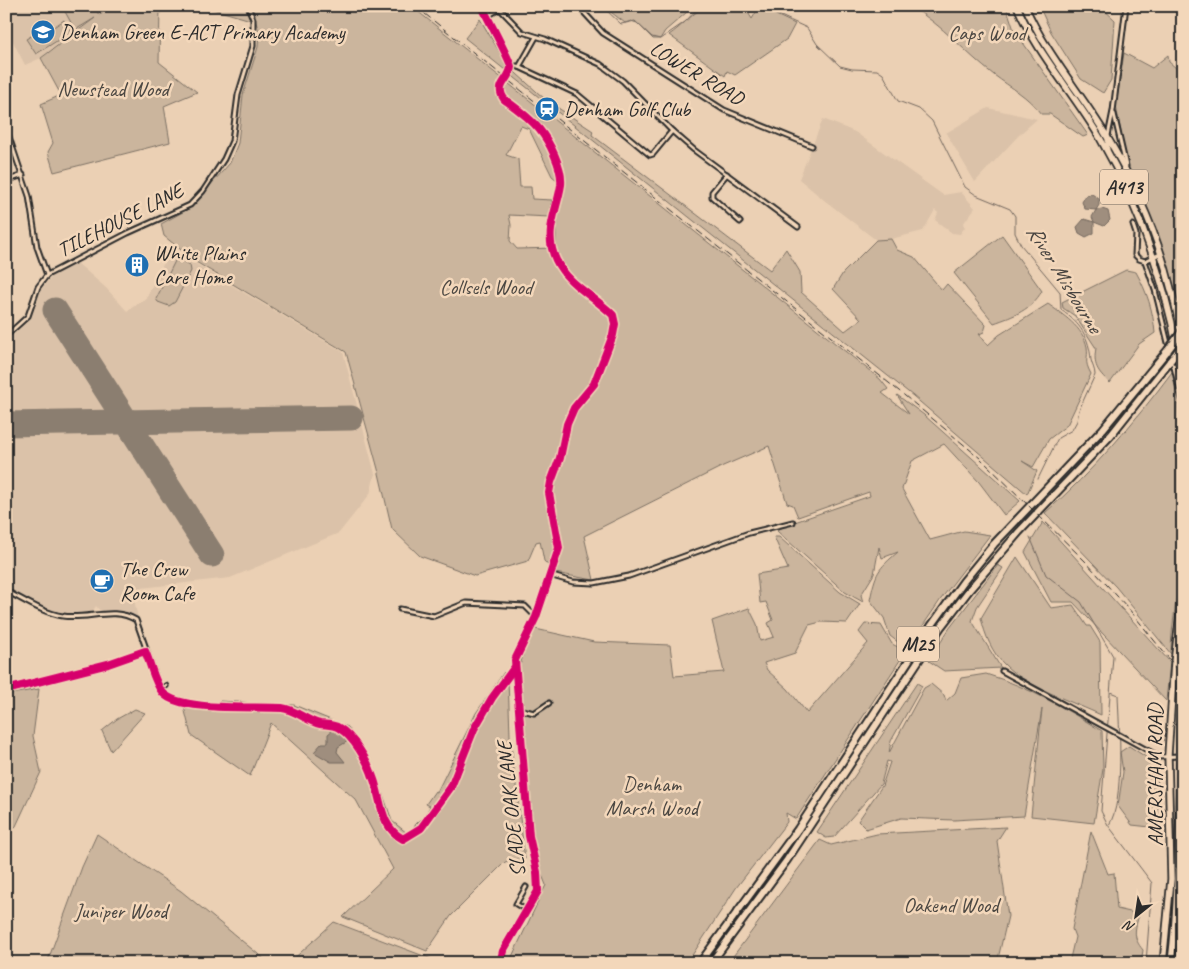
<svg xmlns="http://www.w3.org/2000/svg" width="1189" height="969" font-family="Caveat,sans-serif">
<rect width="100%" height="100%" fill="#ebd0b4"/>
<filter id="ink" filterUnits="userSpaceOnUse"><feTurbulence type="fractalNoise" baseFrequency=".02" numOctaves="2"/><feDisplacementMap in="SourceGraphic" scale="10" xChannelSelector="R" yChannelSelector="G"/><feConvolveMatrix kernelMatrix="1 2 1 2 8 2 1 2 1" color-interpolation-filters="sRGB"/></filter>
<g filter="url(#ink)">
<g fill="#dbc2a9">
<path d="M22,6H95L101,15L41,58L25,65L6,28V16Z"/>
<path d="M988,108L1037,119L1020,134L975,182L946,133Z"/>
<path d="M823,119L855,132L943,195L961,192L975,208L963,224L965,227L960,234L952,233L935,220L938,213L935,210L923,231L891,239L876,240L824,200L799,179Z"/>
<path d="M171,249L343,352L375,474L370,494L339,533L230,578L132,589L138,619L118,611L101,612L96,606L92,612L71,615L52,612L6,590V341L31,319L41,290L52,276L76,262L106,288L127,311L146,298Z"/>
</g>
<g fill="#cbb59d" stroke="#7b7064" fill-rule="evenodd">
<path d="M62,6H94L99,15L116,6H164L160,7L159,62L197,92L164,106L170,142L54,172L48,152L53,143L41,104L61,95L41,58L95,18L75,30Z"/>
<path d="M202,6H246L251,20Z"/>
<path d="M250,6H411L880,379L888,389L882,393L909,414L897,395L924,415L1020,501L1004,515L979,482L944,444L912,461L902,489L930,540L964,531L990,535L941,599L907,649L890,636L884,618L870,600C876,572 877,570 898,552L882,558L879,547L874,574L861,595L863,602L845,592L777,531L786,525L870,496L869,492L798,517L793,505L787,503L769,446L723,466L584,536L594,580L555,573L544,561L540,541L536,542L528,561L475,576L420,556L392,529L378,469L346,352L196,262L164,236L161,224L190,208L230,163L238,143L243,95L258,47L259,31ZM521,126L529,129L552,176L564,186L556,209V248L517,249L510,241L511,225L509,215L549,217L552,200L532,199L531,187H520L518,159L506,155Z"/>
<path d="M598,6H694L665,31L660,39H653L637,23L631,21L625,23L607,9Z"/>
<path d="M706,6L730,9L732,6H744L752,19L759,7L795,24L787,39L735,75L727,71L725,76L669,35C680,28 696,10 706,6Z"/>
<path d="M910,6H1006L1014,30L1088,135L1083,137L1050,114H1041C1028,96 1011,88 994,75C964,52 944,26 910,6Z"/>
<path d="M1039,6H1100L1115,20L1111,80L1103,93L1081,79L1051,32Z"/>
<path d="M480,19L507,65L546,100L593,131L592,135L770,270L786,249L800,272L801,292L845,331L861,319L833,289L843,273L876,240L891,239L897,250L914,257L942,290L947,284L986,325L984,332L979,334L988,345L999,335L1048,304C1063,315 1083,327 1087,347C1089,360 1083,359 1091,374L1067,425L1049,439L1033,467L1022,461L1037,471L1027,494L913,396L465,38Z"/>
<path d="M64,20L71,32L36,54L26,39L33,35L36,39Z"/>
<path d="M1124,53L1152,68L1168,55L1169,62L1183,74V320L1181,322L1172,289L1130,175L1124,148L1116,106Z"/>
<path d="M1002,235L1042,291C1031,310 1014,316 994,323L954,273Z"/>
<path d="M177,257L190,265L191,271L175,302L169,306L158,302L156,299Z"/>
<path d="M1126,270L1136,272C1147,292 1153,310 1155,333L1139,344L1110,383C1097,371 1093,365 1096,348L1075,316L1063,308L1062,302Z"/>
<path d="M1172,372C1185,431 1184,499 1181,559C1179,590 1171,622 1171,654L1116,587L1045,513C1093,471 1134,423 1172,372Z"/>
<path d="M1043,522L1170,662L1166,701L1073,602H1051L1025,552Z"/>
<path d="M774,537H779L840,592L860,604L847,623L821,622L809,625L795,653L764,663L767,670L788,689L807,713L868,643L859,632L865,624L881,625L892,644L906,651L796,819L786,813L787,822L736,888L687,963H509L546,885L540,870L534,837L519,669L531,628L594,642L670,645L674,676L724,672L712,621L749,608L757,624L760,641L774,637L768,623L773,620L766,602L760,603L757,574L788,569Z"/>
<path d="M1017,557L1051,608L1073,605L1087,626H1090L1100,642L1101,715C1075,703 1024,685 1005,665C992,653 985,635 981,618Z"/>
<path d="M998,565L1003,568L977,607L972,621L1001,668L944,671L929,661L949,629Z"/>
<path d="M504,672L508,678L510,736L525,859L505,862L451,916L427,951L343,917L393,869L356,800L271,723L250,776L191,735L184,707L212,711L220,701L294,705L348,727L372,762L392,821L407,833L425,815L430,806L426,804L435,791L437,792L476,713Z"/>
<path d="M986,674C1029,687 1064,708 1102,731L1103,769L1094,823L1031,816L1042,709L1024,816L954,820L901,818L866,829L858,821L882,786L890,762L887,761L881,784L834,837L826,838L817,832L917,683L922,686L891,741L889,753L924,688L931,684L944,695L946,701L955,693L961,678Z"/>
<path d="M39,689L33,736L41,772L16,826L6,837V695Z"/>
<path d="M135,709L145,713L111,751L102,731L117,719Z"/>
<path d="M1129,746L1155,763C1160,785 1157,806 1159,828L1132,825L1118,806L1123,772L1120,752Z"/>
<path d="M1006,827L997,841L1008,916L997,963H728L820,840L831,845L877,834Z"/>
<path d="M1091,831L1108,874L1114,873L1117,909L1139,914C1135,930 1132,937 1143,950L1141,963H1069L1075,937L1072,929Z"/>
<path d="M97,834L181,891L269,963H47L82,867Z"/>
<path d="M334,922L429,958L439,963H289Z"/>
</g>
<g fill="#9f8e7e" stroke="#71665d">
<path d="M1092,194L1099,199V205L1096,210L1102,209L1108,211L1110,220L1104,226L1094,222V233L1086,237L1079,233L1077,227L1084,219L1094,222L1092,217L1096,210L1085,209L1082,202L1086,195Z"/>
<path d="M333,730L345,734L348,741L338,747L337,752L345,762H331L314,752L322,743H328V734Z"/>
</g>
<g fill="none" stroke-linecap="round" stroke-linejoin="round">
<g stroke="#71665d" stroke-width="1">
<path d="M595,6L596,8L605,9L621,24L635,21L652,37L660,39L685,22L700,6"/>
<path d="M714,6L728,8L729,6"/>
<path d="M759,6L807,28L817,44L840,66L852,69L877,70L883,74L898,101L919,109L932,121L965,187L976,195L1010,209L1015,216V233L1021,245L1060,292L1061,310C1081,324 1089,337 1091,360C1092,365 1095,369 1095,375L1079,410L1077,421L1072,430L1058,438L1038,479"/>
<path d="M1030,537L1046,575L1081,602L1113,656L1101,811L1108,825L1152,883L1146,963"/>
<path d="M1109,825C1125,801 1119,725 1118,695L1110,692"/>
</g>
<g stroke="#8b7e70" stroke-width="25">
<path d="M55,310L212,555"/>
<path d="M6,424L351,418"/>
</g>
<defs>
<g id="minor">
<path d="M99,6L101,9"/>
<path d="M482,6C486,16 511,61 511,67C510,80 494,85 504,99C516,108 529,117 539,129C549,141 563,168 561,185C557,211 543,233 556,260C568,285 594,296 613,315L615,324L613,335L594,384L574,408L567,424L560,458L551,482L549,493L559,548L536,617L515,660L529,836L537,872L538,891L503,951L500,963"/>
<path d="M578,6L603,33L724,110L812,146"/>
<path d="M6,10L13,6"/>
<path d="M501,10L522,32L545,39L600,64L623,81L672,131L694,150L798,227"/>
<path d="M486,17L504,6"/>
<path d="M511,66H517L577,94L650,155L653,154L672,131"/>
<path d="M519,67L536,37"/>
<path d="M1114,114L1126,166"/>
<path d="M6,128L29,196L37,247L47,275"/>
<path d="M1108,149L1107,141L1113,111L1126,6"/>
<path d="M727,174L712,192V197L740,222"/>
<path d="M6,181L23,175"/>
<path d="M1133,225L1136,234L1135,255L1139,259L1145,261L1160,254"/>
<path d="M1145,261L1155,290L1183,404"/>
<path d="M6,336L28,316L38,287L47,275L128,233L190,205L203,191L224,159L232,141L238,95L253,46V19L248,6"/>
<path d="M549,575L573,582L594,583L629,576L749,533L793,522"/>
<path d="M6,591C24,600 43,613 63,616C87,620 114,606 136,620L160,688L170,698L198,705L283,708L299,713L319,724L338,727L348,736L364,759L373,777L384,818L390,829L403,839L421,828L451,787L474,729L492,698L513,669"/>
<path d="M400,609L434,616L466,603L525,606L536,617"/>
<path d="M1002,671L1160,757L1178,756"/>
<path d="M161,689L166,686"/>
<path d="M6,690L108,664L145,651"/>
<path d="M519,709L534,713L549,703"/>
<path d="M526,887L516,904L526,910"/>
<path d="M1182,963L1183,953"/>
</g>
<path id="primary" d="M1182,6L1183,7"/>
<g id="trunk">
<path d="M1017,6C1037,54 1074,93 1100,138C1143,213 1173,302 1183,388"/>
<path d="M1025,6C1045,52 1080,92 1106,135C1134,182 1158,236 1171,289C1177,308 1179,329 1183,348"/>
<path d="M1163,963L1171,879L1168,755L1174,663L1183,587"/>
<path d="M1171,963C1182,873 1177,782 1183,692"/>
</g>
<g id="motorway">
<path d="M700,963L798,829L932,625L963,582L994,544L1103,429L1168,350"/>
<path d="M711,963L787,860L940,628L970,589L1019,532L1111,435L1170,361"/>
</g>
</defs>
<use href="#minor" stroke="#2b2b2b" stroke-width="7"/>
<use href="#primary" stroke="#2b2b2b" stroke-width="9"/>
<use href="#trunk" stroke="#2b2b2b" stroke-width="9"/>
<use href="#motorway" stroke="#2b2b2b" stroke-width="10"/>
<use href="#minor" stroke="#f3d7ba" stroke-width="3"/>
<use href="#primary" stroke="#f3d7ba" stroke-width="5"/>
<use href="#trunk" stroke="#f3d7ba" stroke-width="5.5"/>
<use href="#motorway" stroke="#f3d7ba" stroke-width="6"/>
<path stroke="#2b2b2b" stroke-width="1" stroke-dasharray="8 4" stroke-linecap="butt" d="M415,6L899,391L980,458L1085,561L1128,608L1183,676"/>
<defs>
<g id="motorway-bridge">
<path d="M1168,350L1183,330"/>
<path d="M1170,361L1183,345"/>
</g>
</defs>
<use href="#motorway-bridge" stroke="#2b2b2b" stroke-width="10" stroke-linecap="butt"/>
<use href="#motorway-bridge" stroke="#f3d7ba" stroke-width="6"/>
<defs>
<g id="cycleway">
<path d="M482,6C486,16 511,61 511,67C510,80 494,85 504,99C516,108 529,117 539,129C549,141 563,168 561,185C557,211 543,233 556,260C568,285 594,296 613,315L615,324L613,335L594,384L574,408L567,424L560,458L551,482L549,493L559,548L536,617L515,660L529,836L537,872L538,891L503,951L500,963"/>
<path d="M6,690L108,664L145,651C151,664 154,683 163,693C180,712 256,706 282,708C296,710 307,721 320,724C326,725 333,724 339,728C353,736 368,761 373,777C382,800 379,826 403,839L421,828L451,787L474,729L492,698L514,668"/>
</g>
</defs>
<use href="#cycleway" stroke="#f3d7ba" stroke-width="11"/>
<use href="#cycleway" stroke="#d6006c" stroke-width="8"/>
</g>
</g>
<defs>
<symbol id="school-disc" viewBox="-11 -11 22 22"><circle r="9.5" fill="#1f6fb2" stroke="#f3d7ba"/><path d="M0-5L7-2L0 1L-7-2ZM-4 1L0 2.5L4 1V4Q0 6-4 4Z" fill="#fff"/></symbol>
<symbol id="station-disc" viewBox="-11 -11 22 22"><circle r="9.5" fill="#1f6fb2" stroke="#f3d7ba"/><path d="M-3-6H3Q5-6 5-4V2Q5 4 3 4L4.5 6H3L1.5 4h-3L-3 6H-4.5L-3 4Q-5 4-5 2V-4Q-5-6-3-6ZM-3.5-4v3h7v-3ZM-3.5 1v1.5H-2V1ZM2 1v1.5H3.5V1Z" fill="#fff"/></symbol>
<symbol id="building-disc" viewBox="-11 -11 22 22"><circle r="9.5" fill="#1f6fb2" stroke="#f3d7ba"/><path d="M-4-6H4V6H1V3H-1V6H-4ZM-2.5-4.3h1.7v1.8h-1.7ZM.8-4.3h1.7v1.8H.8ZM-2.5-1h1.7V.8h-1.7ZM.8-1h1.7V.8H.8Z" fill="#fff"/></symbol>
<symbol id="cafe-disc" viewBox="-11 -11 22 22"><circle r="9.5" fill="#1f6fb2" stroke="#f3d7ba"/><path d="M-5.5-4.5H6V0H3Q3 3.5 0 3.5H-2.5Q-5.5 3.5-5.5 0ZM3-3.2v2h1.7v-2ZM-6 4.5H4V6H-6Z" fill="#fff"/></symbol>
</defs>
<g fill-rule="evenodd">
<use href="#school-disc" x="29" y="18" width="28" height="28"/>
<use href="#station-disc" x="533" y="95" width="28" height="28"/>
<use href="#building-disc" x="123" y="251" width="28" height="28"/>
<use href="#cafe-disc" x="88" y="567" width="28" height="28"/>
</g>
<g text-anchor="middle" stroke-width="5" stroke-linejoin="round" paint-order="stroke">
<g fill="#f3d7ba" stroke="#675f56" stroke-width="1">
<rect x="1100" y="169.5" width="48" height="35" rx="4"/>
<rect x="897" y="626.5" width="42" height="35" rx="4"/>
</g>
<g font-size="20" font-weight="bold" fill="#2b2b2b">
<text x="1124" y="194">A413</text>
<text x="918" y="651">M25</text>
</g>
<g font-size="21" fill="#2b2b2b" stroke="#f3d7ba" text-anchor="start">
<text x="60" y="39">Denham Green E-ACT Primary Academy</text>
<text x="564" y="116">Denham Golf Club</text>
<text x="154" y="260">White Plains<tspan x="154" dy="24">Care Home</tspan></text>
<text x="120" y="576">The Crew<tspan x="120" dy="24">Room Cafe</tspan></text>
</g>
<g font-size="21" fill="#4b4742" stroke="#f3d7ba">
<text x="987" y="40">Caps Wood</text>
<text x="113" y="96">Newstead Wood</text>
<text x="486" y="294">Collsels Wood</text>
<text x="652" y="791">Denham<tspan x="652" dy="24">Marsh Wood</tspan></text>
<text x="951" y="912">Oakend Wood</text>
<text x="121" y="918">Juniper Wood</text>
</g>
<g font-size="21" fill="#2b2b2b" stroke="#f3d7ba">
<text transform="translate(697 73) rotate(31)" y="7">LOWER ROAD</text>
<text transform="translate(120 220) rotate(-27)" y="7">TILEHOUSE LANE</text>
<text transform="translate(1155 775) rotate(-90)" y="7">AMERSHAM ROAD</text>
<text transform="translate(511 809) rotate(-96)" y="7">SLADE OAK LANE</text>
</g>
<g font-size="22" font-style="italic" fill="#484440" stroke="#f3d7ba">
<text transform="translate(1065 278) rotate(58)" y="8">River Misbourne</text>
</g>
</g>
<rect width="1189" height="969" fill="none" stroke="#f3d7ba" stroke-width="25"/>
<rect x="12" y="12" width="1164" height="944" fill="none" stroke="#2b2b2b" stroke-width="2" filter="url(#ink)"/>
<g transform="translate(1136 916) rotate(210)" stroke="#f3d7ba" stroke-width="4" paint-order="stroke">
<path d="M0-4L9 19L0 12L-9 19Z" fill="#2b2b2b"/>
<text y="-8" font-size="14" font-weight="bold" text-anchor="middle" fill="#2b2b2b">N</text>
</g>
</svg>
